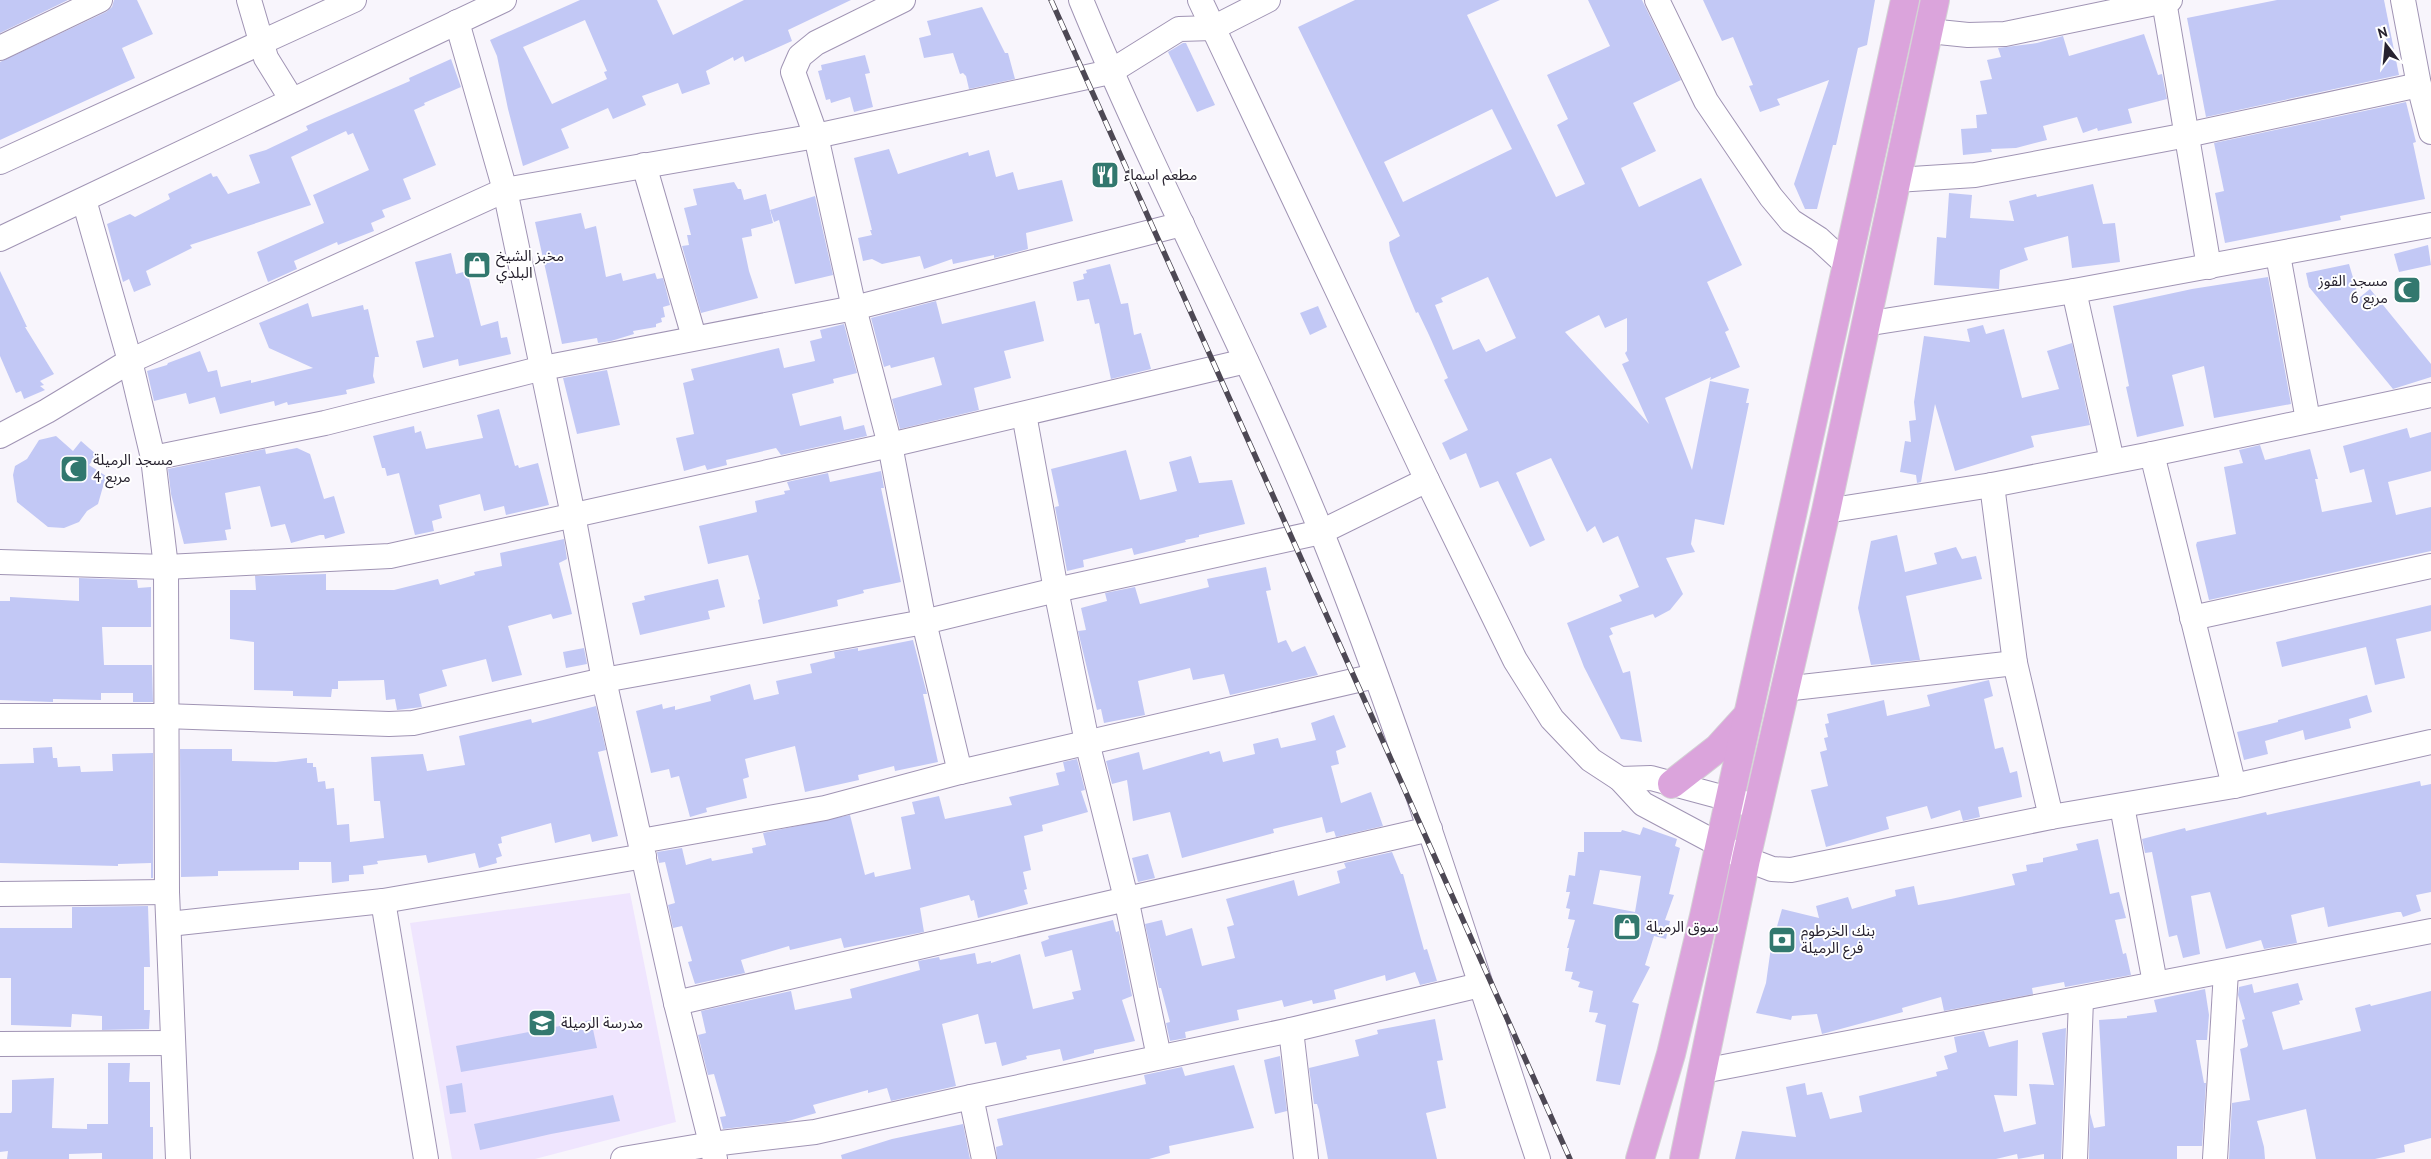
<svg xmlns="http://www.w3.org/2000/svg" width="2431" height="1159" font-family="'PT Sans','Noto Sans Arabic',sans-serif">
<rect width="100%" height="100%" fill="#f8f5fc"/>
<path fill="#efe5fe" d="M630,893L676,1122L535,1159H452L410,923Z"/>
<g fill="#c2c8f5" fill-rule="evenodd">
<path d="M0,0H68L0,33Z"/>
<path d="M114,0H137L153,34L122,48L135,78L0,140V62L106,12L112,7Z"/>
<path d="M580,0H657L673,35L744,0H851L788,30L792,41L745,62L743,56L734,61L733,57L706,71L710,84L682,94L678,83L642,96L646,105L613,119L608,108L561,129L569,148L523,166L508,109L497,56L490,40ZM585,20L607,71L604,72L607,79L552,104L523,47Z"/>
<path d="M1355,0H1500L1467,15L1556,197L1585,184L1557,125L1568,119L1547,75L1610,46L1588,0H1642L1681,80L1633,103L1656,151L1621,168L1639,207L1701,178L1742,265L1707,282L1729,330L1725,332L1740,367L1710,380L1711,377L1665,398L1692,470L1710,381L1749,389L1746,403H1749L1724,525L1695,519L1691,544L1695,552L1666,558L1683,594L1670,610L1655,618L1653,614L1610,628L1613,634L1609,636L1623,673L1630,671L1642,742L1621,739L1584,667L1567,623L1622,601L1619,595L1639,587L1618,536L1603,543L1595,526L1587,532L1551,458L1516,473L1545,540L1530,547L1498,481L1480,488L1466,453L1450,460L1442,443L1468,430L1444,380L1448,378L1429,335L1418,312L1416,313L1390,251L1389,242L1400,236L1298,27ZM1492,109L1512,149L1403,202L1384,162ZM1488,277L1516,338L1486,352L1479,339L1453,350L1435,305L1443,302L1441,298ZM1599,315L1605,328L1627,318V351L1625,353L1629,361L1622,364L1649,424L1565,332Z"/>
<path d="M1703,0H1875L1867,45L1858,48L1836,145H1833L1817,209H1805L1794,184L1829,80L1777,99L1780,105L1760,112L1749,86L1753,85L1733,37L1722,41Z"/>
<path d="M2277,0H2384L2399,75L2206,117L2187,18Z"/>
<path d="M982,7L1005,53H1008L1015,79L969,89L966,76L963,73L960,74L953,53L924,58L919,38L931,35L927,21Z"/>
<path d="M2144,34L2158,75L2162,74L2167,99L2128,109L2132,123L2098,131L2097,128L2083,133L2077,117L2043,126L2047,140L2016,148L1991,149L1992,152L1963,155L1961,129L1977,128L1976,115L1987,114L1980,81L1992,79L1987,60L2001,57L1998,48L2037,43L2063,36L2069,56Z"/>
<path d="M1183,43H1186L1215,105L1197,112L1168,52Z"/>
<path d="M865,55L870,73L865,74L873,107L854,112L850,97L831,103L830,99L826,100L818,71L822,70L821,65Z"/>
<path d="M451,59L461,87L424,103L425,105L414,110L436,165L403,179L411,199L382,210L385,217L371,223L374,231L338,245L337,242L294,261L297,269L268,282L257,252L324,223L313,195L369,170L353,133L348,135L346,131L291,157L311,205L190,245L192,248L146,271L151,285L134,292L129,279L123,282L107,224L130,214L135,217L170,199L168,194L211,173L213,177L217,176L228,194L260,183L249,155L266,150L308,130L306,126L410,81L409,78Z"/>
<path d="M2406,102L2416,142L2413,143L2425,199L2340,216L2341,220L2225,243L2215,193L2224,191L2214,143Z"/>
<path d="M889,149L898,174L968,152L969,156L989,150L996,177L1013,172L1018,190L1062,180L1073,221L1026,233L1028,249L994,258V255L953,264L952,259L924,269L920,256L882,264L872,259L863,261L858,238L872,235L870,230H872L854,158Z"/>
<path d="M734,182L738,189H741L744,200L766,194L773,223L751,229L752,236L742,238L749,271L758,298L701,313L682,246L689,245L687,235H691L684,208L697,205L693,189Z"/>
<path d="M2093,184L2103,224L2115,223L2120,262L2072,268L2068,236L2024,248L2028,260L2000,270L1999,289L1934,285L1937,237L1946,238L1949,193L1972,195L1970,218L2014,221L2009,201L2036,194L2037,197Z"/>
<path d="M815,196L833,275L795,284L779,220L774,222L770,210Z"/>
<path d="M581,213L585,229L596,226L606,277L621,273L623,281L655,273L657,279L663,278L670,305L663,307L665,317L661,318L662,322L656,324V327L633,331L634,334L611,341L598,343L597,338L562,344L535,222Z"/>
<path d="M2428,245L2431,265L2399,272L2394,254Z"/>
<path d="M451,253L456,274L467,271L481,326L498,321L501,338L507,337L511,354L459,366L458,359L423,368L416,341L434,337L415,262Z"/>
<path d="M1110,264L1121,304L1128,303L1134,335L1141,333L1151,369L1111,379L1099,323L1095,324L1089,299L1077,301L1073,282L1084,279L1083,274L1087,273L1086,270Z"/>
<path d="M2349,264L2359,298L2370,289L2431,364V377L2393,389L2309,287L2306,273Z"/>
<path d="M0,271L27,327H25L54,374L40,381L44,385L40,386L45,390L24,399L21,391L16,393L0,356Z"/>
<path d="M2268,277L2291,404L2214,418L2204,366L2172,375L2184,426L2137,437L2126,387L2129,386L2113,306L2192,289Z"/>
<path d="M936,301L942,324L1035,301L1044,341L1004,351L1011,378L974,388L979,410L900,429L892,399L942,385L934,357L891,368L890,365L884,367L871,318Z"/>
<path d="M308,303L312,317L363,305L364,310L368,309L379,357H375L373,376L375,383L346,390L347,394L288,405L287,402L275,406L274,401L220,414L215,397L189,404L186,393L154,401L147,371L167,365L168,363L200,351L208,372L217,370L221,387L251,380V383L313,368L269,348L259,323Z"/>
<path d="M1318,306L1327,327L1310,335L1300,313Z"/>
<path d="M844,324L857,373L833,379L834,383L792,394L800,426L841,416L844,430L864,425L867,436L781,455L776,448L726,460L727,465L707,470L705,465L684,471L676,438L694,434L683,383L694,380L691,369L779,348L784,368L815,361L810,341L822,338L820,330Z"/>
<path d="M1983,325L1986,334L2004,329L2022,398L2059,389L2047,351L2072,343L2090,425L2031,436L2034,447L1955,471L1935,404L1921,482L1917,483L1916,475L1900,472L1905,441L1911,442L1909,421L1916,420L1914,402L1924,336L1970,342L1967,329Z"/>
<path d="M607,370L620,425L577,434L563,378Z"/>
<path d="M499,409L515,466L518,465L519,468L538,463L549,505L506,515L504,506L484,511L480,494L439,505L442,518L432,521L434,531L415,535L399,473L387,476L385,468H382L373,436L414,426L415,433L421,431L426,449L483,438L477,415Z"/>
<path d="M2407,428L2410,438L2431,432V471L2388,482L2396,515L2431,507V551L2209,600L2196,545L2197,542L2236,534L2224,467L2243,463L2239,450L2260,445L2265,460L2310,449L2318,479H2315L2322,512L2372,502L2364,469L2350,473L2343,446Z"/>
<path d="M56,436L73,451L81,441L97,455L89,465L106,476L98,504L87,511L79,522L64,528L48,527L17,502L13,475L15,466L27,459L39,440Z"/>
<path d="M297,448L310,454L324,499L334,496L345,533L325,539L324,535H320L291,543L285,524L271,527L260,486L225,493L231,529L225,530L227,540L184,544L171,494L168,469L265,449L266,454Z"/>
<path d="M1126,450L1140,500L1177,491L1169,462L1191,456L1199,483L1232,480L1245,524L1199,535V537L1185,540L1186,542L1134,555L1132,548L1083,560L1084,567L1067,571L1055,507L1059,506L1051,469Z"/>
<path d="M881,471L884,488H881L901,582L863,590L864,593L837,600L838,606L763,624L758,600L760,599L748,555L708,564L699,526L757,512L755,501L785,494L784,491L790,490L787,482L828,473L830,482Z"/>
<path d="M1897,535L1905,572L1937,564L1934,553L1956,547L1962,559L1976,556L1982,579L1906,596L1920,660L1871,665L1858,608L1871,541Z"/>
<path d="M564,539L567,559L559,563L572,614L553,619L551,614L508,626L522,675L492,682L486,659L442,670L447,686L419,694L422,707L397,710L395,699L386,700L384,680L338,681V689H332L331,697L293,696V691L254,690V642L230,639V590H256L255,576L326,574V590H394L438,579L440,585L475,575L474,572L502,566L500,553Z"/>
<path d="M1266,567L1271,590L1266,591L1278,643L1286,640L1292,652L1305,646L1318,675L1230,695L1224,674L1193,680L1190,668L1138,681L1145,715L1104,723L1101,709L1097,710L1078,631L1086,630L1081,608L1107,601L1105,593L1135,587L1140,604L1209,587L1207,579Z"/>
<path d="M79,578L137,580L138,588L151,587V627H102L104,665H152L153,702H133V693H101V700L53,699V702L0,700V601H10V597L79,601Z"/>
<path d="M718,579L725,607L708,611L710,619L640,635L632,603L645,600L644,596Z"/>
<path d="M2431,605V631L2396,639L2405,678L2375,685L2366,647L2282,667L2276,642Z"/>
<path d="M913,640L927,694H923L938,762L895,771L894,766L858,775L859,780L805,792L795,746L745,759L749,777L743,779L747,798L706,808L707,812L690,817L679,776L671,778L669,769L651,773L636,711L662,704L663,709L675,706V710L711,701L710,696L750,684L754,700L779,694L776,681L812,673L810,664L835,658L834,652L858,648V651Z"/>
<path d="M584,648L587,664L566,668L563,652Z"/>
<path d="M1989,680L1993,696L1984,699L1995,749L2003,747L2010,773L2017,771L2022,797L1978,807L1980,817L1963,821L1960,810L1931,819L1927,806L1886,817L1889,829L1826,847L1811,790L1828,786L1820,752L1827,750L1824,738L1828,737L1825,724L1829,723L1827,714L1884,700L1887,716L1930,706L1927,695Z"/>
<path d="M2367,695L2372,712L2349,719L2351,728L2305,740L2303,730L2265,741L2268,754L2244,760L2237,732L2278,722V720Z"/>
<path d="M596,706L606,750L598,752L618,836L592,842L590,834L555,843L551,823L501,837L502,843L498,844L502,856L496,858L497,863L479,868L475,853L428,863L426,855L377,861L378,864L363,866L364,874L349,875V881L332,883L331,862H299V870L218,871V876L181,877L180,749H232V761L276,762L307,758V763H313V767H316L318,782L325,781L326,789L334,788L337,825L349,824L350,842L384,838L380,801H374L371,757L423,754L427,771L465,765L459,736L531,719L532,723Z"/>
<path d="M1334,715L1346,747L1336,751L1339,764L1331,766L1341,803L1371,792L1383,826L1336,837L1334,831L1326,833L1322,817L1273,829L1274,833L1182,858L1170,812L1133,821L1127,780L1112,784L1106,761L1139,752L1143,770L1209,751L1210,754L1220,751L1223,762L1255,754L1253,744L1278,738L1281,748L1316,740L1311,723Z"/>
<path d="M52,747L53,758H57L58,767L80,766L81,772L113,771L112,754L153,753V878H151V863L118,864V866L0,863V764L34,763L33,748Z"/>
<path d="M1077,759L1085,790L1081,791L1088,812L1042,825L1043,831L1024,836L1031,870L1023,872L1027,889L1024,890L1028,904L978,918L974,900L971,901L969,895L920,908L924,932L844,948L841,938L790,950L789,946L741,960L745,973L695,984L688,962L692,961L682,926L673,928L668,905L675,903L665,862L659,863L657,852L682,848L686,865L711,858L712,861L753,853L752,848L766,845L763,833L850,815L865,875L874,872L875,877L911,869L901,817L915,814L912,802L939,796L945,819L1012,805L1009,797L1059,785L1056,773L1065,771L1063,762Z"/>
<path d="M2420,781L2421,786L2431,784V892L2416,895L2421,911L2403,917L2401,912H2397L2328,927L2324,907L2291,915L2297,943L2264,949L2261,940L2226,949L2210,892L2191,896L2200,954L2183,958L2177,935L2169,937L2152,852L2145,853L2142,839L2185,828L2186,831L2266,812L2267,815Z"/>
<path d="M1643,827L1677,839L1675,846L1680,848L1669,894L1674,895L1665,920L1670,921L1666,939L1654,936L1645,965L1650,967L1632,1002L1639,1004L1620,1085L1596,1081L1606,1025L1595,1022L1598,1013L1589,1012L1593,991L1578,987L1580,982L1571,979L1573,972L1565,971L1569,948H1567L1575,920L1568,919L1570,909L1566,908L1570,892H1566L1569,875L1575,876L1578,852H1584V832H1621L1622,830L1640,835ZM1600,870L1641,876L1635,912L1593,904Z"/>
<path d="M2098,839L2110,894L2119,892L2126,918L2115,920L2123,954L2126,953L2131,975L2065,987L2064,982L2032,988L2033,994L1944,1011L1941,997L1902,1008L1903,1012L1822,1034L1817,1014L1792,1016L1791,1020L1756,1013L1766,983L1771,947L1782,909L1819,918L1816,906L1848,897L1852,909L1896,896L1895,890L1914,886L1918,905L1951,899L2015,885L2012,874L2027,871L2026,865L2043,862V858L2078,850L2076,844Z"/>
<path d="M1392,852L1401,874H1403L1424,950L1427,949L1437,981L1420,985L1415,972L1386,981L1385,975L1334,990L1336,999L1313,1004L1312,1000L1284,1007L1282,1000L1237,1010L1239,1020L1185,1032L1186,1038L1170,1041L1166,1023L1170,1022L1161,988H1159L1145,924L1162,920L1166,936L1192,928L1202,966L1235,958L1227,927L1234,925L1226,899L1294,880L1298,896L1340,883L1337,871L1346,868L1344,863Z"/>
<path d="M1148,854L1155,878L1138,882L1132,858Z"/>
<path d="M148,906L150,967H144V1010H150L149,1029L102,1030V1016L72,1014L71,1027L11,1025V978H0V928H72V907Z"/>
<path d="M1113,920L1116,932L1119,931L1132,996L1122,1000L1135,1041L1094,1050V1053L1063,1061L1060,1049L1026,1056L1027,1059L1002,1066L996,1042L985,1044L978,1014L942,1024L956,1086L891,1101L887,1088L868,1093V1090L813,1105L816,1113L785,1122L723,1129L720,1117L726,1116L714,1074L708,1075L698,1035L706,1033L701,1011L791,991L795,1010L852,998L850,989L920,970L918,961L939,957L940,960L975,953L977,964L991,961V963L1020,954L1033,1009L1074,999L1072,992L1081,990L1072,950L1045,957L1041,942L1049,939L1048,936Z"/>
<path d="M2298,983L2303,1000L2299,1001L2300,1004L2272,1012L2283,1050L2361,1031L2355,1008L2370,1004L2371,1006L2431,991V1138L2404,1145L2405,1152L2375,1159H2316L2306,1109L2257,1121L2264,1147L2265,1159H2229L2232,1103L2250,1100L2240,1049L2247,1047L2248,1045L2242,1020L2245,1019L2238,995L2239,987L2252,984L2254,993Z"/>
<path d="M2205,989L2209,1015L2207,1040H2196L2204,1083H2206L2202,1146H2177V1159H2089L2090,1113L2094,1128L2105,1126L2099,1020L2127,1018V1016L2157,1012L2154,1000Z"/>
<path d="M1435,1019L1443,1060L1437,1061L1446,1108L1426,1113L1437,1159H1328L1319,1110L1317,1104H1314L1309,1068L1359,1056L1355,1040L1378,1034L1377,1030Z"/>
<path d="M591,1020L597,1048L461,1072L456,1046Z"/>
<path d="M2066,1028L2061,1159H2044V1154L2018,1159L2017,1154L1996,1159H1735L1742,1131L1796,1137L1786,1087L1805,1083L1807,1095L1822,1092L1830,1119L1862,1112L1859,1096L1937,1076L1936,1072L1948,1069L1944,1056L1957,1052L1954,1037L1984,1031L1989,1047L2018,1040L2017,1096L1994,1095L2004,1132L2036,1124L2029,1084L2054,1085L2042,1033Z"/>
<path d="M1280,1056L1287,1111L1275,1114L1264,1060Z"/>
<path d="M108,1063H130L129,1082H150V1127H153V1159H102V1153L69,1154V1159H7L8,1151L0,1152V1113H11L12,1111V1080L54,1078L52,1128L87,1129V1124H108Z"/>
<path d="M1234,1065L1254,1128L1169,1146L1170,1153L1149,1159H997L996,1147L1003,1145L997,1119L1146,1084L1144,1075L1182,1067L1185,1076Z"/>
<path d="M462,1083L466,1112L450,1114L446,1086Z"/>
<path d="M613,1095L620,1121L551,1134L480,1150L474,1124Z"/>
<path d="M963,1124L970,1159H842L841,1155L892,1139Z"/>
</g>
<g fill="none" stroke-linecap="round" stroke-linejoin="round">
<defs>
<g id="minor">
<path d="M249,0L266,58L292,100"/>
<path d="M903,0L816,43L800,56L793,72L816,136L854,308L890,445L924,622L960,772"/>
<path d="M1081,0C1155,180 1248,351 1321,531C1404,737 1468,949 1538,1159"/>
<path d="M1200,0L1427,480L1515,660L1552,719L1591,760L1620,779L1643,804L1746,859L1772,869L1791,870L2051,817L2234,786L2431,742"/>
<path d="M1657,0L1706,101L1771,197L1791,221L1819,239L1846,264"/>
<path d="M2403,0L2419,85L2431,132"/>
<path d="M2164,1L2209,267"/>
<path d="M457,22L505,190L573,515L604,680L676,1003L715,1159"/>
<path d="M1929,31L1968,35L2005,34L2170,0"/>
<path d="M0,48L100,0"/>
<path d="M0,162L354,0"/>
<path d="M644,165L694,337"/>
<path d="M1896,180L1975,175L2187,135L2419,85"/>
<path d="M84,200L130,361L153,458L166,567L167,892L178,1159"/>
<path d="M0,239L504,0"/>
<path d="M2278,255L2308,420"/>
<path d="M2074,291L2112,461"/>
<path d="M1865,324L2074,291L2431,225"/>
<path d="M1024,414L1056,590L1087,742L1126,898L1159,1057"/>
<path d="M0,436L47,411L130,361L505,190L816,136L1110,72L1179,29L1213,28L1268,0"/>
<path d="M2152,454L2234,786"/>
<path d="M153,458L325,423L543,368L854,308L1182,224"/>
<path d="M1992,485L2015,663L2051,817"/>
<path d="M1826,511L1992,485L2152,454L2431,395"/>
<path d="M0,562L166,567L390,556L890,445L1246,361"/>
<path d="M2192,618L2431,566"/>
<path d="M1784,689L2015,663"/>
<path d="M0,716H165L389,724L413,723L604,680L924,622L1056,590L1321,532L1427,480"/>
<path d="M1620,779L1651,778L1759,807"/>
<path d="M2122,806L2155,983"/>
<path d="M641,841L825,808L960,772L1375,676"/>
<path d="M0,894L167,892"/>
<path d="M383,901L426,1159"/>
<path d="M169,924L383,901L644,856"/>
<path d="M676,1003L1430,829"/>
<path d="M1291,1030L1306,1159"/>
<path d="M0,1044L172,1043"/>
<path d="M1703,1071L2431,931"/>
<path d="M971,1097L984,1159"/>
<path d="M623,1159L712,1144L815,1132L971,1097L1291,1030L1480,985"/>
<path d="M2075,1159L2081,1000"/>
<path d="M2215,1159L2226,971"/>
</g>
<g id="major">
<path d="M1672,784L1718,748L1748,715"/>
<path d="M1640,1159L1671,1054L1704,916L1905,0"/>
<path d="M1684,1159L1746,859L1826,511L1935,0"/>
</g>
</defs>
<use href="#minor" stroke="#a094b4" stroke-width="26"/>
<use href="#major" stroke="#d4d3d5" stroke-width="30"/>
<use href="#minor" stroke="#fff" stroke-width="24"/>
<use href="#major" stroke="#dba4dc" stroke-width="28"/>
<defs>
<path id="rail" d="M1051,0L1570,1159"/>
</defs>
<use href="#rail" stroke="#4d4854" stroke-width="5.5"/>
<use href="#rail" stroke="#fff" stroke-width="4" stroke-dasharray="11" stroke-linecap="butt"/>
</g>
<defs>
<symbol id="restaurant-square" viewBox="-11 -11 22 22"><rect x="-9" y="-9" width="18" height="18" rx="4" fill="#32786e" stroke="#fff"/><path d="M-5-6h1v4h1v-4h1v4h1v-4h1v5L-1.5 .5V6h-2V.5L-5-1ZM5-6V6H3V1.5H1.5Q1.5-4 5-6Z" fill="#fff"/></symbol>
<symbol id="shop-square" viewBox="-11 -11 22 22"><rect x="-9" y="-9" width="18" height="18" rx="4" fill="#32786e" stroke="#fff"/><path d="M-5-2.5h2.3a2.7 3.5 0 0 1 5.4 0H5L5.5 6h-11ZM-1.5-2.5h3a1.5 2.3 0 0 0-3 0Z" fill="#fff"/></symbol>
<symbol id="mosque-square" viewBox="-11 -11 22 22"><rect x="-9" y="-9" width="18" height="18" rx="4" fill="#32786e" stroke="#fff"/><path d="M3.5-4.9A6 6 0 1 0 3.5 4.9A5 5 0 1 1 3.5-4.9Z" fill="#fff"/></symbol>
<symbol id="bank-square" viewBox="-11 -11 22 22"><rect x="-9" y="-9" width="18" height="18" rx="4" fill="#32786e" stroke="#fff"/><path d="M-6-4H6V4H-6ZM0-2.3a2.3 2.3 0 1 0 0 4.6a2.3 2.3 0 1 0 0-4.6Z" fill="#fff"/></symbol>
<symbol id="school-square" viewBox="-11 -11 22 22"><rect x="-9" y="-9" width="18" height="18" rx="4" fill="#32786e" stroke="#fff"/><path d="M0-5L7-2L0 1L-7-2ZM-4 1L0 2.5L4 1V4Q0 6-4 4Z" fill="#fff"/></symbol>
</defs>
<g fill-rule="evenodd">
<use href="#restaurant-square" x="1089" y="159" width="32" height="32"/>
<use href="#shop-square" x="461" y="249" width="32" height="32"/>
<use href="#mosque-square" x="2391" y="274" width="32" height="32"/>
<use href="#mosque-square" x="58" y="453" width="32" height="32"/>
<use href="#shop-square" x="1611" y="911" width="32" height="32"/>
<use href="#bank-square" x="1766" y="924" width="32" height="32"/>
<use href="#school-square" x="526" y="1007" width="32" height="32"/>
</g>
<g text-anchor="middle" stroke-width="4" stroke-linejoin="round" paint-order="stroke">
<g font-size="15" fill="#27222f" stroke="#fff" text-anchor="start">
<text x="1124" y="180">مطعم اسماء</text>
<text x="496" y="261">مخبز الشيخ<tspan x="496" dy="17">البلدي</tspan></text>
<text x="2388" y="286" text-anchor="end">مسجد القوز<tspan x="2388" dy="17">مربع 6</tspan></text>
<text x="93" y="465">مسجد الرميلة<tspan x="93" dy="17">مربع 4</tspan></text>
<text x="1646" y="932">سوق الرميلة</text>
<text x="1801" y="936">بنك الخرطوم<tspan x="1801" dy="17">فرع الرميلة</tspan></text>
<text x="561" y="1028">مدرسة الرميلة</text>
</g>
</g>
<g transform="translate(2386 45) rotate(344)" stroke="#ffffff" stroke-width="4" paint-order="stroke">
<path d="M0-4L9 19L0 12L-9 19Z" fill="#27222f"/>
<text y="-8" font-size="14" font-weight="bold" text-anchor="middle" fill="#27222f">N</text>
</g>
</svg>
